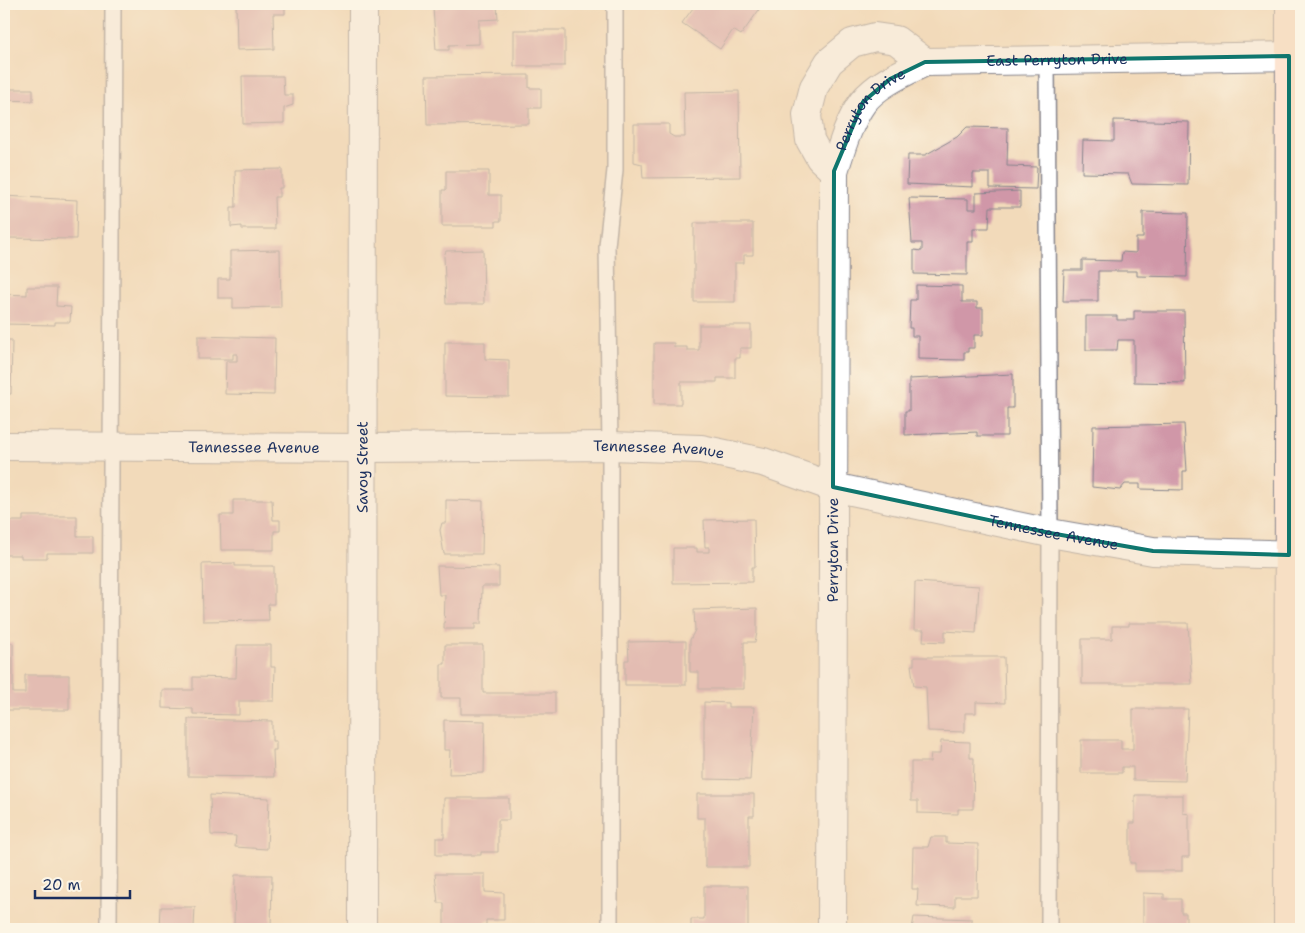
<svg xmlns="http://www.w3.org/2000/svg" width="1305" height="933" font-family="'Shantell Sans',sans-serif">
<rect width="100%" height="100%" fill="#fcf5e5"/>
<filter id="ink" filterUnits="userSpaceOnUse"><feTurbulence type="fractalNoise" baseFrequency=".02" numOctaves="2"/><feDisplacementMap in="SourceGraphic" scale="10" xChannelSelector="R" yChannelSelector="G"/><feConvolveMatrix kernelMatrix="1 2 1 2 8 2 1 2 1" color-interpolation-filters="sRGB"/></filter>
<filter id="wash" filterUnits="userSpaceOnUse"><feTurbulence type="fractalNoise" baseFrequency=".0096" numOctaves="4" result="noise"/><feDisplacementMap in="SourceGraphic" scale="20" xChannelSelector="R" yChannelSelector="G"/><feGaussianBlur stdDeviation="1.12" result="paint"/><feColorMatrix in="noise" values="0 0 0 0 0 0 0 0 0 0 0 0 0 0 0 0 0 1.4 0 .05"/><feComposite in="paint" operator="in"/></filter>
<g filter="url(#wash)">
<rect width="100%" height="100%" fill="#f2daba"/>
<g id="blocks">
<g fill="#d097a8">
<path d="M236,4H285V14H273L274,49L237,50Z"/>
<path d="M439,4H497L498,19L479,20V44L449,45V50H436L433,8H439Z"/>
<path d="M696,4H757L761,7L741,35L733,30L720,49L682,23Z"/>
<rect x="514" y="30" width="51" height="36"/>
<path d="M529,75V88H541V108H529V124L427,125L426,76Z"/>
<path d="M242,76H283L284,95H293V105L284,108V123L243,124Z"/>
<path d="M4,89H33V101L4,100Z"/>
<path d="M739,91L740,177L643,178L642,164L634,162V124H669V134L674,137H685L684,92Z"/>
<path d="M1114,120L1189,122L1188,185L1132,184L1128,174L1082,173L1083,140L1114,141Z"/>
<path d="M967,127L1008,128L1007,166L1037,167L1036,189L990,188V173H973V187L907,184L908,155H925L957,137Z"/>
<path d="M282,169V188H279V197H274L275,229H242V226L231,227V207H236L235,170Z"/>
<path d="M446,171H489V195H501V221H496V226H442V190H446Z"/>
<path d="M1020,191V207H990L989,228H973V242H967V275L914,274V250L922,251V243H912L909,198L968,199V209H976V193Z"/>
<path d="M4,196L77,200L76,239L8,238V223H4Z"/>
<path d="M1143,212L1188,213L1187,277L1137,276V271H1098V301H1063L1064,270H1082V260L1121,261L1122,252L1136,253V238H1143Z"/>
<path d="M694,223H753V255H744V263H735V302H694Z"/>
<path d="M280,250L281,307L233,308V298H218V279H230V251Z"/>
<path d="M483,250L484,304H446L444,256L446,251Z"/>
<path d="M916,285L962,286V302H977V308H983V335H974V348H968V352H964V360L918,359V336H912V328H909L910,300H916Z"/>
<path d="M27,287H57L56,306L71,307L70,322H55V325L4,324V294L27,295Z"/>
<path d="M1134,311H1184L1185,383L1134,382V340H1118L1117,350H1086V316H1117V320H1134Z"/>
<path d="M699,325H751V348H740V358H735V378H717V382H681V404H654V343H674V347H687V350H699Z"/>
<path d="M198,336L275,338L274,395L225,394L226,361H237V354H233V359H198Z"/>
<path d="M4,340H12L11,394H4Z"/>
<path d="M445,342H485V359L509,360V397L445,396Z"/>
<path d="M1013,374V408H1007V436H977V432L905,435V411H909V379Z"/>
<path d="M1184,424L1187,471H1183V490L1140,489V484H1125L1120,490L1092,487L1093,426Z"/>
<path d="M233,500H272L273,520H280V531H274V550H221L220,515H233Z"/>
<path d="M446,500L483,501L482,554H444L440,530L442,523H446Z"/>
<path d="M23,516H77V536H93V553H47V558H21V555H4V521H23Z"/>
<path d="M754,519L755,567H752V582L673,583V548H697V552H709V547H705L704,520Z"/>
<path d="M235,563V566H274V604H268L269,620L203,621L202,564Z"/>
<path d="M437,566L499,567V586H482L481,624H475V629H444L445,595H439Z"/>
<path d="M915,582L979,586L976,633L945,631V642L923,641L924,630H914Z"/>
<path d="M757,608V633L755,642H744V689H699V672H690V640L695,630L694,610Z"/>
<path d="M1129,623H1188L1192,684H1082V639H1112V626H1129Z"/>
<path d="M686,641V685H625V660H629L628,642Z"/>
<path d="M4,643H13V693H25V675H69V710H4Z"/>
<path d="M237,645H271V667H275L274,701H239V715L193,714V709L162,708V690H193V677L236,678Z"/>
<path d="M445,645H483V693H555V714H461V698H441V664H445Z"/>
<path d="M914,657H1004L1005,703L976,702V713H965V732L928,731L926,687L914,686L911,665H914Z"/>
<path d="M704,702L728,703V707H754L750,780L704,779Z"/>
<path d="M1133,709H1188L1185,781L1133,780V767H1122V773H1081V740H1121V749H1133Z"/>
<path d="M188,719L272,721V741H276V750H273L274,777L188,776Z"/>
<path d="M444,720L485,721L484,773L449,774L450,750H444Z"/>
<path d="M941,741L970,742V758H974L973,809H958V814L918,813V801H911V762H930L931,754H940Z"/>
<path d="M697,794H754V816H749V867H705V818H697Z"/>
<path d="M210,795L269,798L267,849L235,847L236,836L211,835Z"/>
<path d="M1135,795H1183V813L1189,814V857H1182V871H1135V863H1130V823H1135Z"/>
<path d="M444,798H509V820H498V852H481V855H436V838H444Z"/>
<path d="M931,837H946V843L978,844L977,896H955V907L917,906L918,889H912L913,847H928Z"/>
<path d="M435,874H485V892L504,893V920H486V929H444V903H438Z"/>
<path d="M235,875H272L271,929H160L161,907H195L194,927H234Z"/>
<path d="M704,886H748V929H691V919H704Z"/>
<path d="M1143,893L1164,894V899H1181V913H1186V929H1143Z"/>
<path d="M914,917L972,919V929H912Z"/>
</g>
</g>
</g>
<g filter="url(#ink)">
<use href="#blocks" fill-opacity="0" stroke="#86848c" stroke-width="1"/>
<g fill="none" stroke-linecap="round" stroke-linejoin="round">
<defs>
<g id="lane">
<path d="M1047,59L1050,533L1049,929"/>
<path d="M109,929L113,4"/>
<path d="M610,929V446L607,246L615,170V4"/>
</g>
<g id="street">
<path id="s1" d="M834,171L820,158L810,140L807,115L814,87L829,62L852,43L875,37L896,40L925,62L1301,56"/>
<path id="s2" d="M4,446L364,448L610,446L701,449L763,462L833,487L1050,533L1153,551L1301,555"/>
<path id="s3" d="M362,929L363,4"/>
<path id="s4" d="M832,929L834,171C841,149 849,121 863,102C877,84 905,72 925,62"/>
</g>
<path id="secondary" d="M1288,929L1290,4"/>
</defs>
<use href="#lane" stroke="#86848c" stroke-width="18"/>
<use href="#street" stroke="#86848c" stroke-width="30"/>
<use href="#secondary" stroke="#86848c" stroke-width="30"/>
<use href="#lane" stroke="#fff" stroke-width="15"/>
<use href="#street" stroke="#fff" stroke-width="28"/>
<use href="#secondary" stroke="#fde4d1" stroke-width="28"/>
</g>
</g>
<path d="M0 0H1305V933H0ZM1289,56V555L1153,551L1050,533L833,487L834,171L863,102L890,79L925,62Z" fill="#f2daba" fill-opacity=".55" fill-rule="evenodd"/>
<path fill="none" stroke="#0f766e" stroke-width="4" stroke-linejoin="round" d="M1289,56V555L1153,551L1050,533L833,487L834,171L863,102L890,79L925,62Z"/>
<g text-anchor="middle" stroke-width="4" stroke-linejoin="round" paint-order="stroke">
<g font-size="15" fill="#1b2f5e" stroke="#fcf5e5">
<text dy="5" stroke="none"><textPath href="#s1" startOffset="366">East Perryton Drive</textPath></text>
<text dy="5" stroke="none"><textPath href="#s4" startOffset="832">Perryton Drive</textPath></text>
<text dy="5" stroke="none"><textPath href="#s2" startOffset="250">Tennessee Avenue</textPath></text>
<text dy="5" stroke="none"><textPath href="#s2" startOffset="655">Tennessee Avenue</textPath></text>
<text dy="5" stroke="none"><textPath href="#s3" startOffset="462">Savoy Street</textPath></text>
<text dy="5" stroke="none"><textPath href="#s2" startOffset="1060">Tennessee Avenue</textPath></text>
<text dy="5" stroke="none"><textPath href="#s4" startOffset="379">Perryton Drive</textPath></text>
</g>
</g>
<rect width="1305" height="933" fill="none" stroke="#fcf5e5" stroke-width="20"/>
<path d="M35 890v8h95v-8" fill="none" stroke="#1b2f5e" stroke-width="2.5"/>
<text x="42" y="890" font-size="15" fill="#1b2f5e" stroke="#fcf5e5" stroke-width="4" paint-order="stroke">20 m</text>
</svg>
